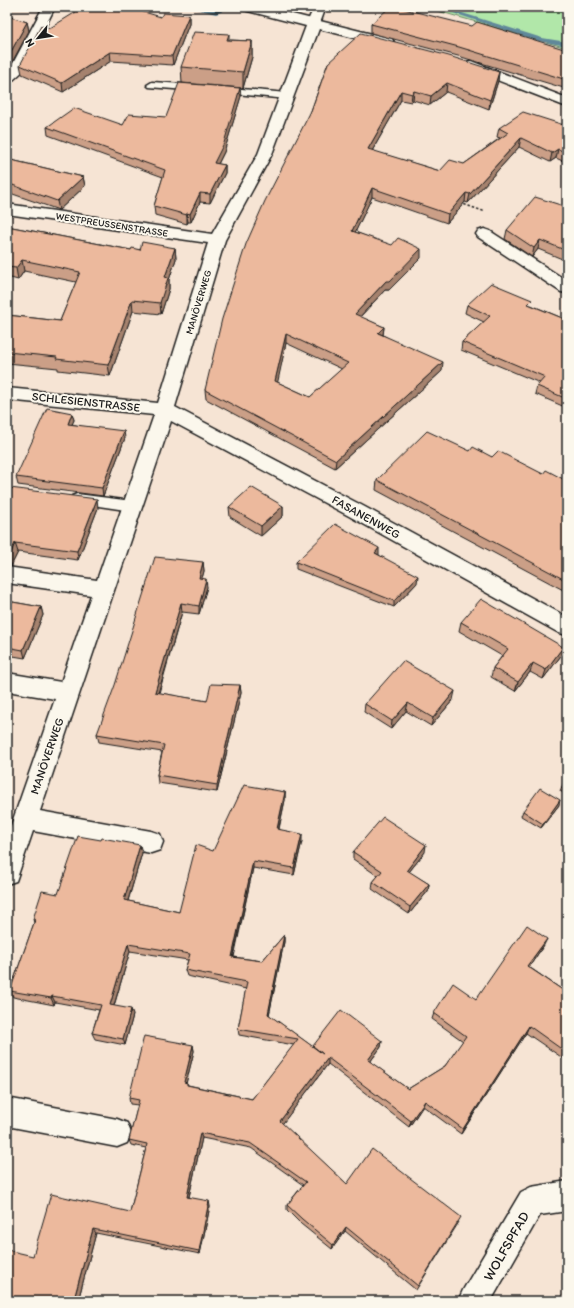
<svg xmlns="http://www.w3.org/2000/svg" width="574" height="1308" font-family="Itim,sans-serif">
<rect width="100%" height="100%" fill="#f6e4d4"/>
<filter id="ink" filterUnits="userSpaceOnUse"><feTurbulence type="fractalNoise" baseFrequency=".025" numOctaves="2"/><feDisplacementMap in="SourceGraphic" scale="8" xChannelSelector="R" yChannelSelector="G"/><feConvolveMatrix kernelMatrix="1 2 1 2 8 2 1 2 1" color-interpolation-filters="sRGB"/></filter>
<g filter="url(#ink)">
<path fill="#b1e7a9" stroke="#668262" d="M424,7H567V48Z"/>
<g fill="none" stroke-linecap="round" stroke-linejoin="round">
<g fill="#60889a" fill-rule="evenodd">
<path d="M189,7C199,7 211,12 220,9L223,11L216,14Z"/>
<path d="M435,7H443L542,38L567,42V46L539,41Z"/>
</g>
<defs>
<g id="lane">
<path d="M152,82L198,85L203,88L198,91L149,87L147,85Z"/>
<path d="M220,87L287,93L292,96L287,99L217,92L215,90L217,88Z"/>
<path d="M77,494L132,501L137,503L139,506L137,509L132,511L72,502L70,499L72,496Z"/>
</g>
<g id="street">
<path d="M43,7H55L23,71L12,81L7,82V71L10,69Z"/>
<path d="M243,7H264L392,39L394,42L392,45L387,46L319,29L272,154L225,240L175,407L363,506L567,617V635L559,633L349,516L171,421L40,811L151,831L160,834L163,842L160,850L151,853L33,831L16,881L7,884V837L55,699L7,691V673L61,682L91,595L7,583V567L97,580L154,415L7,400V388L158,403L208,243L7,214V204L212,234L258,154L306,26L244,10Z"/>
<path d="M471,61L567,98V107L466,68L464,65L466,62Z"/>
<path d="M484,229L490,231L567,281V293L561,292L478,237L476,234L478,231Z"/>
<path d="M7,1098L117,1119L127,1123L131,1133L127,1143L117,1147L7,1126Z"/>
<path d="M567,1181V1211L540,1215L491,1301H458L463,1290L521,1192L531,1187Z"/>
</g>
<path id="secondary" d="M314,7H326L319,26H309L307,23Z"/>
</defs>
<use href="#lane" stroke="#1c1c1c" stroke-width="3"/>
<use href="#street" stroke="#1c1c1c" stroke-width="3"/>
<use href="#secondary" stroke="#1c1c1c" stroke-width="3"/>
<path stroke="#1c1c1c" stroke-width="1.5" stroke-dasharray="2.5 2" stroke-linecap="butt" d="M460,203L483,211V213"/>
<use href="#lane" fill="#fbf7ec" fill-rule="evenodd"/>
<use href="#street" fill="#fbf7ec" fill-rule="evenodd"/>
<use href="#secondary" fill="#fbf7ec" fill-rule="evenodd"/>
</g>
<g fill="#cb9f87" stroke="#1c1c1c" fill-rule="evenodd">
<path d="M189,15V24L173,65L111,61L63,92L22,74L20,65L50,28Z"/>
<path d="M7,16L27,22L29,31L9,68L7,67Z"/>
<path d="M371,24L567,50V89L458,56L371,33Z"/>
<path d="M229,34V40L252,41V57L243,88L182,83L181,67Z"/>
<path d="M328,63L499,72L498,81L489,109L446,92L430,105L413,100L411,102L401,100L372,151L440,171L464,164L500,138L497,137L499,128L567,126V163L556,158L550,162L519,147L468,203L465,202L447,223L372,197L355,232L421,258L389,290H385L360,317L384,327L383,335L442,371L335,468L206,399L205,390L311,111ZM286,343L342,369L310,397L277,382Z"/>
<path d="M241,96L224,152L218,164L225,165V173L210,203L200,202L191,222H188L187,224L155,215L154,206L163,177L48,135L47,127L123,125L166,117Z"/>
<path d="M7,159L83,177L85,186L59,210L7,192Z"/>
<path d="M567,207V261L538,249L532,257L505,239L507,230Z"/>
<path d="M7,226L131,250L175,248L176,259L169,280V289L161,314L133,311L110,376L58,370V368L7,363V315L60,321L76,282L24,271L18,280L7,277Z"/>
<path d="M467,305H531L567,320V408L535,394L537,386L540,383L461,350L462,342L484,322L465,313Z"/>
<path d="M72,413L74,420L72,424L125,438L103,496L18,485L16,477Z"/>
<path d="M470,451L492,457L543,474L567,481V592L376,490L377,480Z"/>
<path d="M7,494L98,508L78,560L18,552L11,566H7Z"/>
<path d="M283,506V516L261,536L230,517L229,507Z"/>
<path d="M379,555L417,583L394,607L296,569V562Z"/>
<path d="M203,562L204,571L202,578L207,587L199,614L182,612L159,693L207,701L240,685L241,693L217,792L158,783L157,775L162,752L99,742L97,734Z"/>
<path d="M7,601L41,607L43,615L25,658L7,655Z"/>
<path d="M461,622L563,647L560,657L543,679L530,672L515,691L491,677L493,668L502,656L459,631Z"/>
<path d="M453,700L431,726L406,711L391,729L364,712L365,704Z"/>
<path d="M567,777V795L560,791L564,782Z"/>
<path d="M285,792V800L279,829L302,841L294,875L253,868L234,957L262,961L284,935V942L269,1015L313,1047L382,1041L381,1047L370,1062L408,1089L445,1066L463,1041L432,1019L434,1013L476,999L544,945L529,967L567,993V1061L526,1033L461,1134L423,1106L409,1127L328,1064L282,1124L347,1184L459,1222L416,1290L345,1231L332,1249L301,1224L287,1210V1205L303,1185L251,1148L202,1138L189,1197L210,1206L200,1254L96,1233L78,1301H7L33,1256L130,1212L146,1148L131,1145L129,1140L138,1105L130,1104L129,1098L193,1045L194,1051L186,1083H187L188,1085L252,1099L294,1045L239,1035L238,1029L246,989L187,976L185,970L188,960L130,951L114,1006L133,1015L125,1045L95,1039L92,1033L99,1010L55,1002L54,1005L13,997L10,991L34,923L33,919L58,894L142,853L128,901L179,912L213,851Z"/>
<path d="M559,805L541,828L521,816L523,811Z"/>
<path d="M353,852H425L409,872L429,884L428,891L409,914L372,889L373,882L378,876L353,859Z"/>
</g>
<g fill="#a5826e" stroke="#1c1c1c">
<path d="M189,15V24L173,65L172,56Z"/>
<path d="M27,22L29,31L9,68L7,59Z"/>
<path d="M252,41V57L243,88V72Z"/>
<path d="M110,52L111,61L63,92L62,83Z"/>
<path d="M499,72L498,81L489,109L490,100Z"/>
<path d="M447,83L446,92L430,105L431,96Z"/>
<path d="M240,88L241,96L224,152L214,172V163Z"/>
<path d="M401,91V100L368,158V149Z"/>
<path d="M414,91L413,100L411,102L412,94Z"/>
<path d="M521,138L519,147L468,203L470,194Z"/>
<path d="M558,149L556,158L550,162L552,153Z"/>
<path d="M225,165V173L210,203V194Z"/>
<path d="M83,177L85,186L59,210L57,201Z"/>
<path d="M372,188V197L352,239V231Z"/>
<path d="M200,193V202L191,222L190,214Z"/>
<path d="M466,193L465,202L447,223L448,214Z"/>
<path d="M187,213L188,222L187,224Z"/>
<path d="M540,240L538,249L532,257L534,248Z"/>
<path d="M175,248L176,259L169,280V289L161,314L160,303L165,277Z"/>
<path d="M421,249V258L389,290H385L354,323L355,314L386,281Z"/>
<path d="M22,260L24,271L18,280L16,268Z"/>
<path d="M132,300L133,311L110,376L108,365Z"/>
<path d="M384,327L383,335L378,333Z"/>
<path d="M286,334V343L276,390L275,381Z"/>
<path d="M443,362L442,371L335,468L336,460Z"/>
<path d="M72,413L74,420L69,431L68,424Z"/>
<path d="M124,431L125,438L103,496L102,488Z"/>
<path d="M97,499L98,508L78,560L77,551Z"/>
<path d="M283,506V516L261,536V526Z"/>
<path d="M15,543L18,552L11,566L9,557Z"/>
<path d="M379,548V555L375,553Z"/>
<path d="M203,562L204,571L200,586L199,578Z"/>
<path d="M418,576L417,583L394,607V601Z"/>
<path d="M206,579L207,587L199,614V606Z"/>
<path d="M181,603L182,612L156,700L155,692Z"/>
<path d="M41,607L43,615L25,658L23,650Z"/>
<path d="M563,647L560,657L543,679L546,670Z"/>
<path d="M533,663L530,672L515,691L518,682Z"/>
<path d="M240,685L241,693L217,792V785Z"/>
<path d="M455,691L453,700L431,726L433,718Z"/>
<path d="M408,703L406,711L391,729L392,721Z"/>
<path d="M285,792V800L277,836V829Z"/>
<path d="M560,800L559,805L541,828L543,824Z"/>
<path d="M302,834V841L294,875V868Z"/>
<path d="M140,845L142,853L126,907L124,900Z"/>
<path d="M426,845L425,852L405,877L407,870Z"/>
<path d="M253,861V868L232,963V957Z"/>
<path d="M429,884L428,891L409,914L410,907Z"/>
<path d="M284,935V942L268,1020V1014Z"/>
<path d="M547,939L544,945L525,973L527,966Z"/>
<path d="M128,944L130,951L112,1012L110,1005Z"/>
<path d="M52,996L55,1002L54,1005L51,998Z"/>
<path d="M131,1009L133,1015L125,1045L123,1039Z"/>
<path d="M529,1026L526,1033L461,1134L463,1129Z"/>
<path d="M382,1041L381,1047L367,1066L368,1060Z"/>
<path d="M193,1045L194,1051L185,1088L184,1082Z"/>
<path d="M328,1058V1064L280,1127V1121Z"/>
<path d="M425,1101L423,1106L409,1127L411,1121Z"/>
<path d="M200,1133L202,1138L188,1201L187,1197Z"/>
<path d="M209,1201L210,1206L200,1254L199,1251Z"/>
<path d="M346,1227L345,1231L332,1249L333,1245Z"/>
<path d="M93,1229L96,1233L78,1301H75L74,1299Z"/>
</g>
<g fill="#ecb99d" stroke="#1c1c1c" fill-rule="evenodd">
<path d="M84,7H127L161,17L163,13L189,15L172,56L110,52L62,83L20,65L41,26L50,28Z"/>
<path d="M390,7H396L472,26L477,22L567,50V80L459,47L371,24Z"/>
<path d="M7,16L27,22L7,59Z"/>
<path d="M194,32L229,34L227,40L252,41L243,72L181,67Z"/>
<path d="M361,33L449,56L499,72L490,100L447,83L431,96L414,91L412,94L401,91L368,149L440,171L450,160L464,164L508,133L499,128L523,112L567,126V153L558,149L552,153L521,138L470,194L466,193L448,214L372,188L352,231L392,245L398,238L421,249L390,281H386L355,314L384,327L378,333L443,362L336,460L205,390L222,319L246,244L265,201L311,111L328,63ZM286,334L348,363L310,397L275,381Z"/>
<path d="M179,83L240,88L224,143L214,163L225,165L210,194L200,193L190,214L187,213V215L154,206L165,170L47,127L74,108L123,125L129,114L166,117Z"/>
<path d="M7,159L83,177L57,201L7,183Z"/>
<path d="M535,197L567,207V251L540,240L534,248L507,230Z"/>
<path d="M7,226L131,250L132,248L140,250L142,242L175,248L165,277L168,278L160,303L132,300L108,365L56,359L57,357L7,352V315L60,321L80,272L22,260L16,268L7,267Z"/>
<path d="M491,283L532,300L528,304L567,320V399L537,386L545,377L462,342L490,316L467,305Z"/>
<path d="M47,408L72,413L68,424L124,431L102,488L16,477Z"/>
<path d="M427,431L470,451L473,447L492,457L498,451L543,474L546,470L567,481V581L377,480Z"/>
<path d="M251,487L283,506L261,526L229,507Z"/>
<path d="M10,488L97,499L77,551L15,543L9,557H7V494Z"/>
<path d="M335,524L379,548L375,553L418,576L394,601L296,562Z"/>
<path d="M155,557L203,562L199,578L206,579L199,606L181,603L155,692L207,701L211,684L240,685L217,785L157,775L164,745L97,734L115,685Z"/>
<path d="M481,599L563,647L546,670L533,663L518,682L493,668L508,649L461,622Z"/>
<path d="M7,601L41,607L23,650L7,647Z"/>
<path d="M403,661L455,691L433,718L408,703L392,721L365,704Z"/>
<path d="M567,777V784L564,782Z"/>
<path d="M244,785L285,792L277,829L302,834L294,868L253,861L232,957L262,961L284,935L268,1014L323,1054L313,1046L341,1010L382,1041L368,1060L408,1089L445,1066L466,1036L434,1013L453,983L476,999L527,925L547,939L527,966L567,993V1053L529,1026L463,1129L425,1101L411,1121L328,1058L280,1121L347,1184L372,1149L461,1217L418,1286L346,1227L333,1245L302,1219L287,1205L306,1182L250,1143L200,1133L187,1197L209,1201L199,1251L93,1229L74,1299L77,1300L76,1301H7V1250L33,1256L51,1194L130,1212L147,1144L129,1140L139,1100L129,1098L144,1036L193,1045L184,1082L187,1083V1085L252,1099L298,1039L238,1029L247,982L185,970L190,954L128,944L110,1005L131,1009L123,1039L92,1033L101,1005L52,996L51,998L10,991L35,920L33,919L42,891L58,894L78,836L101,840L102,838L140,845L124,900L179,912L196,845L213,851Z"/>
<path d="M540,788L560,800L543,824L523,811Z"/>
<path d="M383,817L426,845L407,870L429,884L410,907L373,882L382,871L353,852Z"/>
</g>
</g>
<g text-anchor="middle" stroke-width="4" stroke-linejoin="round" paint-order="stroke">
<g font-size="10" fill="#1c1c1c" stroke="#fbf7ec">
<text transform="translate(112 224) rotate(9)" y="4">WESTPREUSSENSTRASSE</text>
<text transform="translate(198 302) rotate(-73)" y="4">MANÖVERWEG</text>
</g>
<g font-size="12" fill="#1c1c1c" stroke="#fbf7ec">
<text transform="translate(86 402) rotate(6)" y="4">SCHLESIENSTRASSE</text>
<text transform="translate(366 517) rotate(29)" y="4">FASANENWEG</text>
<text transform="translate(47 756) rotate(-71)" y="4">MANÖVERWEG</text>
</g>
<g font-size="14" fill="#1c1c1c" stroke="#fbf7ec">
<text transform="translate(506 1246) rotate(-60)" y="5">WOLFSPFAD</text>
</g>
</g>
<rect width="574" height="1308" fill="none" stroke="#fbf7ec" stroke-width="24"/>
<rect x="12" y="12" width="550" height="1284" fill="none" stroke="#1c1c1c" stroke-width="1.5" filter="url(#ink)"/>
<g transform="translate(38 38) rotate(240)" stroke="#fbf7ec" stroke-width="3" paint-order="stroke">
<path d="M0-3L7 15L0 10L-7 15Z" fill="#1c1c1c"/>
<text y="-6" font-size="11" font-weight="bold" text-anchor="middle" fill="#1c1c1c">N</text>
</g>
</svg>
